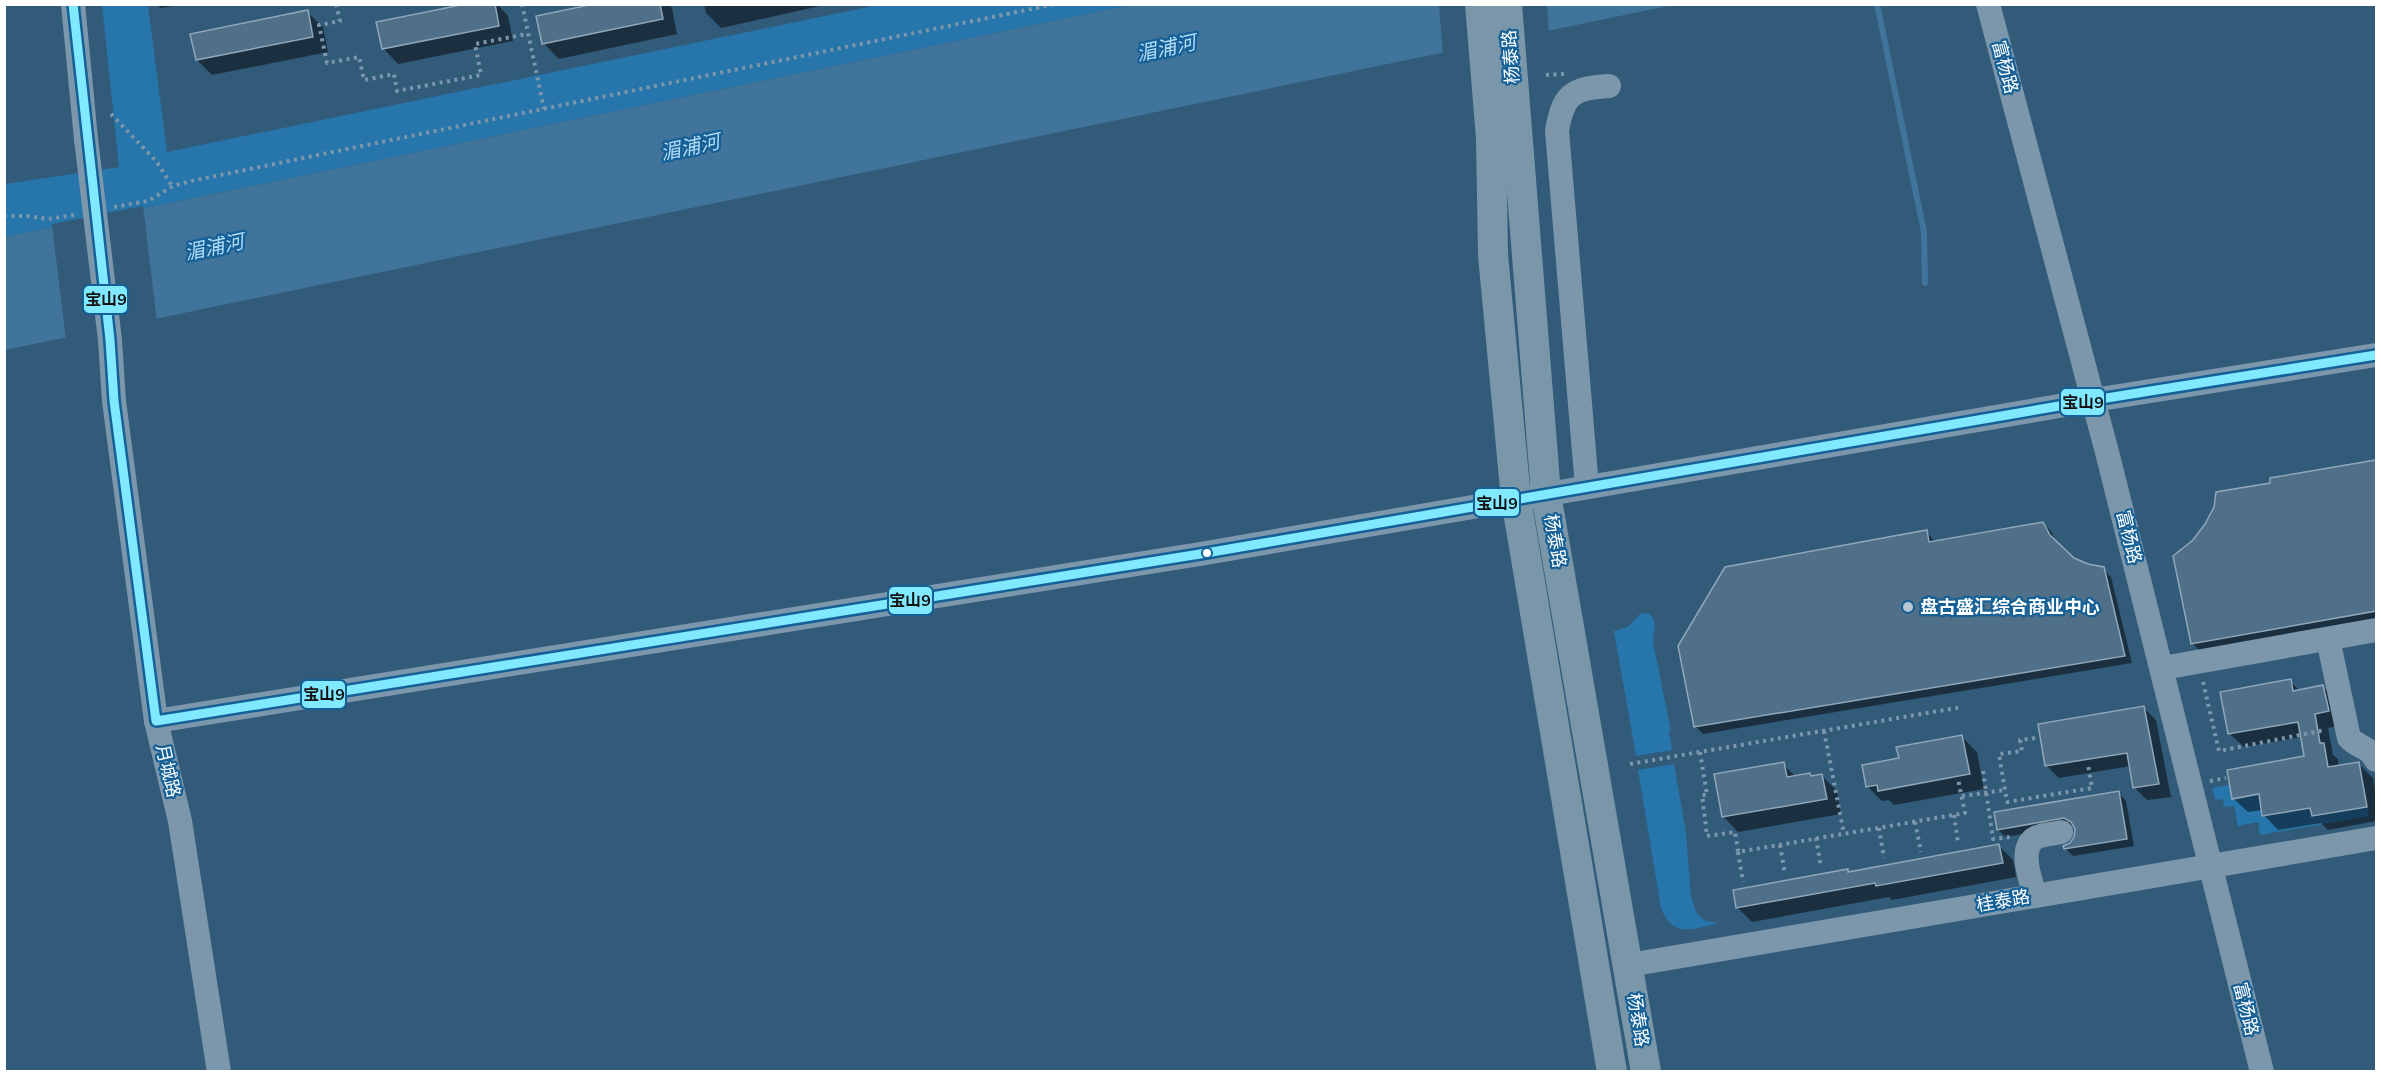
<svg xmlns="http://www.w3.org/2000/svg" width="2381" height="1076" font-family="Mulish,'Noto Sans SC',sans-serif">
<rect width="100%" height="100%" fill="#325b79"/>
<g fill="#2675ab">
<path d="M102,5H148L167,152L878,5H1131L5,237V184L119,167Z"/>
<path d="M1648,613L1653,618L1655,625L1653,642L1671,731L1669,732L1672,750L1636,756L1614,631L1628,627L1640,614Z"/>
<path d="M1674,764L1686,833L1691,896L1696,912L1705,921L1719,923C1692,929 1675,939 1661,909L1638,770Z"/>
<path d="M2229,785L2232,799L2259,794L2263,816L2310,808L2312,816L2367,807L2369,816L2260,835L2258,822L2238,826L2234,806L2224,807L2223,799L2215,800L2212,788Z"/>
</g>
<path fill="#41749a" d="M1131,5H1673L5,350V237Z"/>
<g fill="#325b79">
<path d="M1439,5H1491L1494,45L1443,56Z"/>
<path d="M1497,5H1547L1549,34L1500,44Z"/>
<path d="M143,206L157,322L66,341L52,224Z"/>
</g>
<g fill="#0007">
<path d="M157,4H180V5L160,8Z"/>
<path d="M473,4H497L508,16L513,41L398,64L383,48Z"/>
<path d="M601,4H669L672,8L677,34L559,59L544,44L538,18Z"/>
<path d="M704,4H829L721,28L706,13Z"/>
<path d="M307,12L323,27L328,52L212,75L197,60Z"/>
<path d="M2376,461V619L2200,651L2192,643L2271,484V479Z"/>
<path d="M2043,523L2051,531L2057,544L2074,559L2087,566L2103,569L2111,577L2132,663L1703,734L1695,726L1927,532L1935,542Z"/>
<path d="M2290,681L2300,691L2323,687L2337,701L2342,725L2328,728L2333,755L2338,759L2339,767L2359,764L2373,778L2376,797V821L2328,830L2321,823L2278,830L2264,815L2263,810L2248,812L2233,798L2306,758L2302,737L2244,747L2229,733Z"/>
<path d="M2144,708L2156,720L2171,797L2147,800L2135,788L2131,766L2059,778L2046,765Z"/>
<path d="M1962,737L1977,752L1984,789L1894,805L1889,800L1882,801L1867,786Z"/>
<path d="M1783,764L1796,777L1810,774L1813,778L1822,776L1837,791L1841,814L1738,832L1723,816Z"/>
<path d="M2119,793L2126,801L2134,846L2073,856L2065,848L2076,837V829L2073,825L2006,837L1998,830Z"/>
<path d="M1999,846L2013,860L2016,877L1892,900L1889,897L1752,922L1738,908L1847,870L1850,873Z"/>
</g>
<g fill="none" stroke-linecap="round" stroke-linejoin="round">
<path stroke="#41749a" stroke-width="6" d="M1877,4L1924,232L1925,283"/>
</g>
<g fill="#4f7088" stroke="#90a7b9" stroke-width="1.5">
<path d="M466,4H495L499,26L382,49L376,22Z"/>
<path d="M594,4H660L663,19L542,44L536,16Z"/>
<path d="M308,10L313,37L196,60L190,34Z"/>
<path d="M2376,460V611L2191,644L2173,556L2193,540L2205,524L2214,507L2216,492L2270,483V478Z"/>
<path d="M2043,522L2050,535L2074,558L2088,564L2104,567L2125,656L1694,727L1678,646L1725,567L1927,530L1929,542Z"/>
<path d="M2291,679L2293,691L2323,685L2329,711L2315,714L2320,743H2324L2328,767L2359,762L2367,807L2312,816L2310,808L2262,816L2259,794L2232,799L2227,770L2304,756L2298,722L2228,734L2220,692Z"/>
<path d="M2144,706L2159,784L2133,788L2127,753L2045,766L2038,724Z"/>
<path d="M1962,735L1970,774L1878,791L1877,785L1866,787L1862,765L1899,758L1896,747Z"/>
<path d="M1784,762L1787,777L1810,773L1811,776L1822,774L1827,799L1722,817L1714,774Z"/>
<path d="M2119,791L2127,839L2064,849L2063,846L2070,843L2074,837L2075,829L2071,822L2064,818L1997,830L1994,812Z"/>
<path d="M1999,844L2003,863L1876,886L1875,883L1736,908L1733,890L1848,869V872Z"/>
</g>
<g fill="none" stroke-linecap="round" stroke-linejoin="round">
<g stroke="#7c97ab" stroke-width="4" stroke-dasharray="3 4.5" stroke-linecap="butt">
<path d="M336,4L340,21L319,25L327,63L359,57L364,80L394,74L397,91L481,75L475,44L527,34"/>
<path d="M522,4L544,109"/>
<path d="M1546,75L1565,74"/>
<path d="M111,114L157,162L172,186"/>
<path d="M114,207L148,201L173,186L191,181L1056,4"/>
<path d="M4,216H26L48,219L74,215"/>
<path d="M2203,682L2219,751L2325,730"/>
<path d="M1824,731L1844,834"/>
<path d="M2035,738L2020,740L2022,751L1999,754L2007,802L2092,788L2088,765"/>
<path d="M1700,752L1707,795H1702L1707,836L1735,832L1738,852L1965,813L1958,779"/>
<path d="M1630,764L1962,707"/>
<path d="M1983,771L1993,839L2010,837"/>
<path d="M2210,781L2226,778"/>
<path d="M1962,796L2005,790"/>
<path d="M1954,815L1958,843"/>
<path d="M1915,822L1921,852"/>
<path d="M1879,828L1884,858"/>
<path d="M1816,838L1821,867"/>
<path d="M1780,845L1785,874"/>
<path d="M1738,852L1743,882"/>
</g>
<g stroke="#7c97ab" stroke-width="24">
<path d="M73,4L86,139"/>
<path d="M1988,4L2108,456L2262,1072"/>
<path d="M114,401L156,721L180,821L219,1072"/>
<path d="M1587,487L1557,131C1563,94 1573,88 1609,86"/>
<path d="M2328,639L2349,738C2359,748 2368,746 2376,760"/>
<path d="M2163,668L2376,630"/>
<path d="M156,721L1200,554L2094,400L2376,355"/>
<path d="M2035,896C2031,880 2017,847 2037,837C2044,834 2054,834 2061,832"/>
<path d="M1629,965L2376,838"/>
</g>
<g stroke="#7a96a9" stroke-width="30">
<path d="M1480,4L1491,138L1493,255L1516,499L1612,1072"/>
<path d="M1507,4L1546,494L1646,1072"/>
</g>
<path stroke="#7c97ab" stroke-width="24" d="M86,139L110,340L114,401"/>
<defs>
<path id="bus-1" d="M73,4L110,340L114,401L156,721L1200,554L2094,400L2376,355"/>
</defs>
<use href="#bus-1" stroke="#156096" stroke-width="14"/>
<use href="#bus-1" stroke="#80e8ff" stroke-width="9"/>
</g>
<circle fill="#fff" stroke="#156096" stroke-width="2" cx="1207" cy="553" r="5"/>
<circle fill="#b7c6d0" stroke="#156096" stroke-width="2" cx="1908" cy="607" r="6"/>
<g text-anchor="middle" stroke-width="4.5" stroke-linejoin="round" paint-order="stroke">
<g font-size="18" fill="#fff" stroke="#156096">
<text transform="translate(1511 57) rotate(-94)" y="6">杨泰路</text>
<text transform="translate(2005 67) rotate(75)" y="6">富杨路</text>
<text transform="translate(2129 537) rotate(76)" y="6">富杨路</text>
<text transform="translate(1555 541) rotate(80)" y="6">杨泰路</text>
<text transform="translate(168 771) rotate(77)" y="6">月城路</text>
<text transform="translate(2003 901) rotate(-10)" y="6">桂泰路</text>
<text transform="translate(2246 1009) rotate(76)" y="6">富杨路</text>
<text transform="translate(1638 1020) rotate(81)" y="6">杨泰路</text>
</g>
<g font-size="18" font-weight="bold" fill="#fff" stroke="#156096" text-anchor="start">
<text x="1920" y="613">盘古盛汇综合商业中心</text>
</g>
<g font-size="20" font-style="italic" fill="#b2ddf9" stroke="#156096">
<text transform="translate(1166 48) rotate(-12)" y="7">湄浦河</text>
<text transform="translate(690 147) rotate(-12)" y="7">湄浦河</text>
<text transform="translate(214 247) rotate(-12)" y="7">湄浦河</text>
</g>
</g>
<g stroke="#156096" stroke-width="2">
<rect x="83" y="285" width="45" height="29" rx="6" fill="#80e8ff"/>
<rect x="2060" y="388" width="45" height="28" rx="6" fill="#80e8ff"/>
<rect x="1474" y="488" width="46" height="29" rx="6" fill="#80e8ff"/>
<rect x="888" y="586" width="45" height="29" rx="6" fill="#80e8ff"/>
<rect x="301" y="680" width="45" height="29" rx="6" fill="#80e8ff"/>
</g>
<g font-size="16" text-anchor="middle" font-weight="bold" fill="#111">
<text x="106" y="305">宝山9</text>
<text x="2083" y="408">宝山9</text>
<text x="1497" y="509">宝山9</text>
<text x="910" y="606">宝山9</text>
<text x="324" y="700">宝山9</text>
</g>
<rect width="2381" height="1076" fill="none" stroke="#ffffff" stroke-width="12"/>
</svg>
